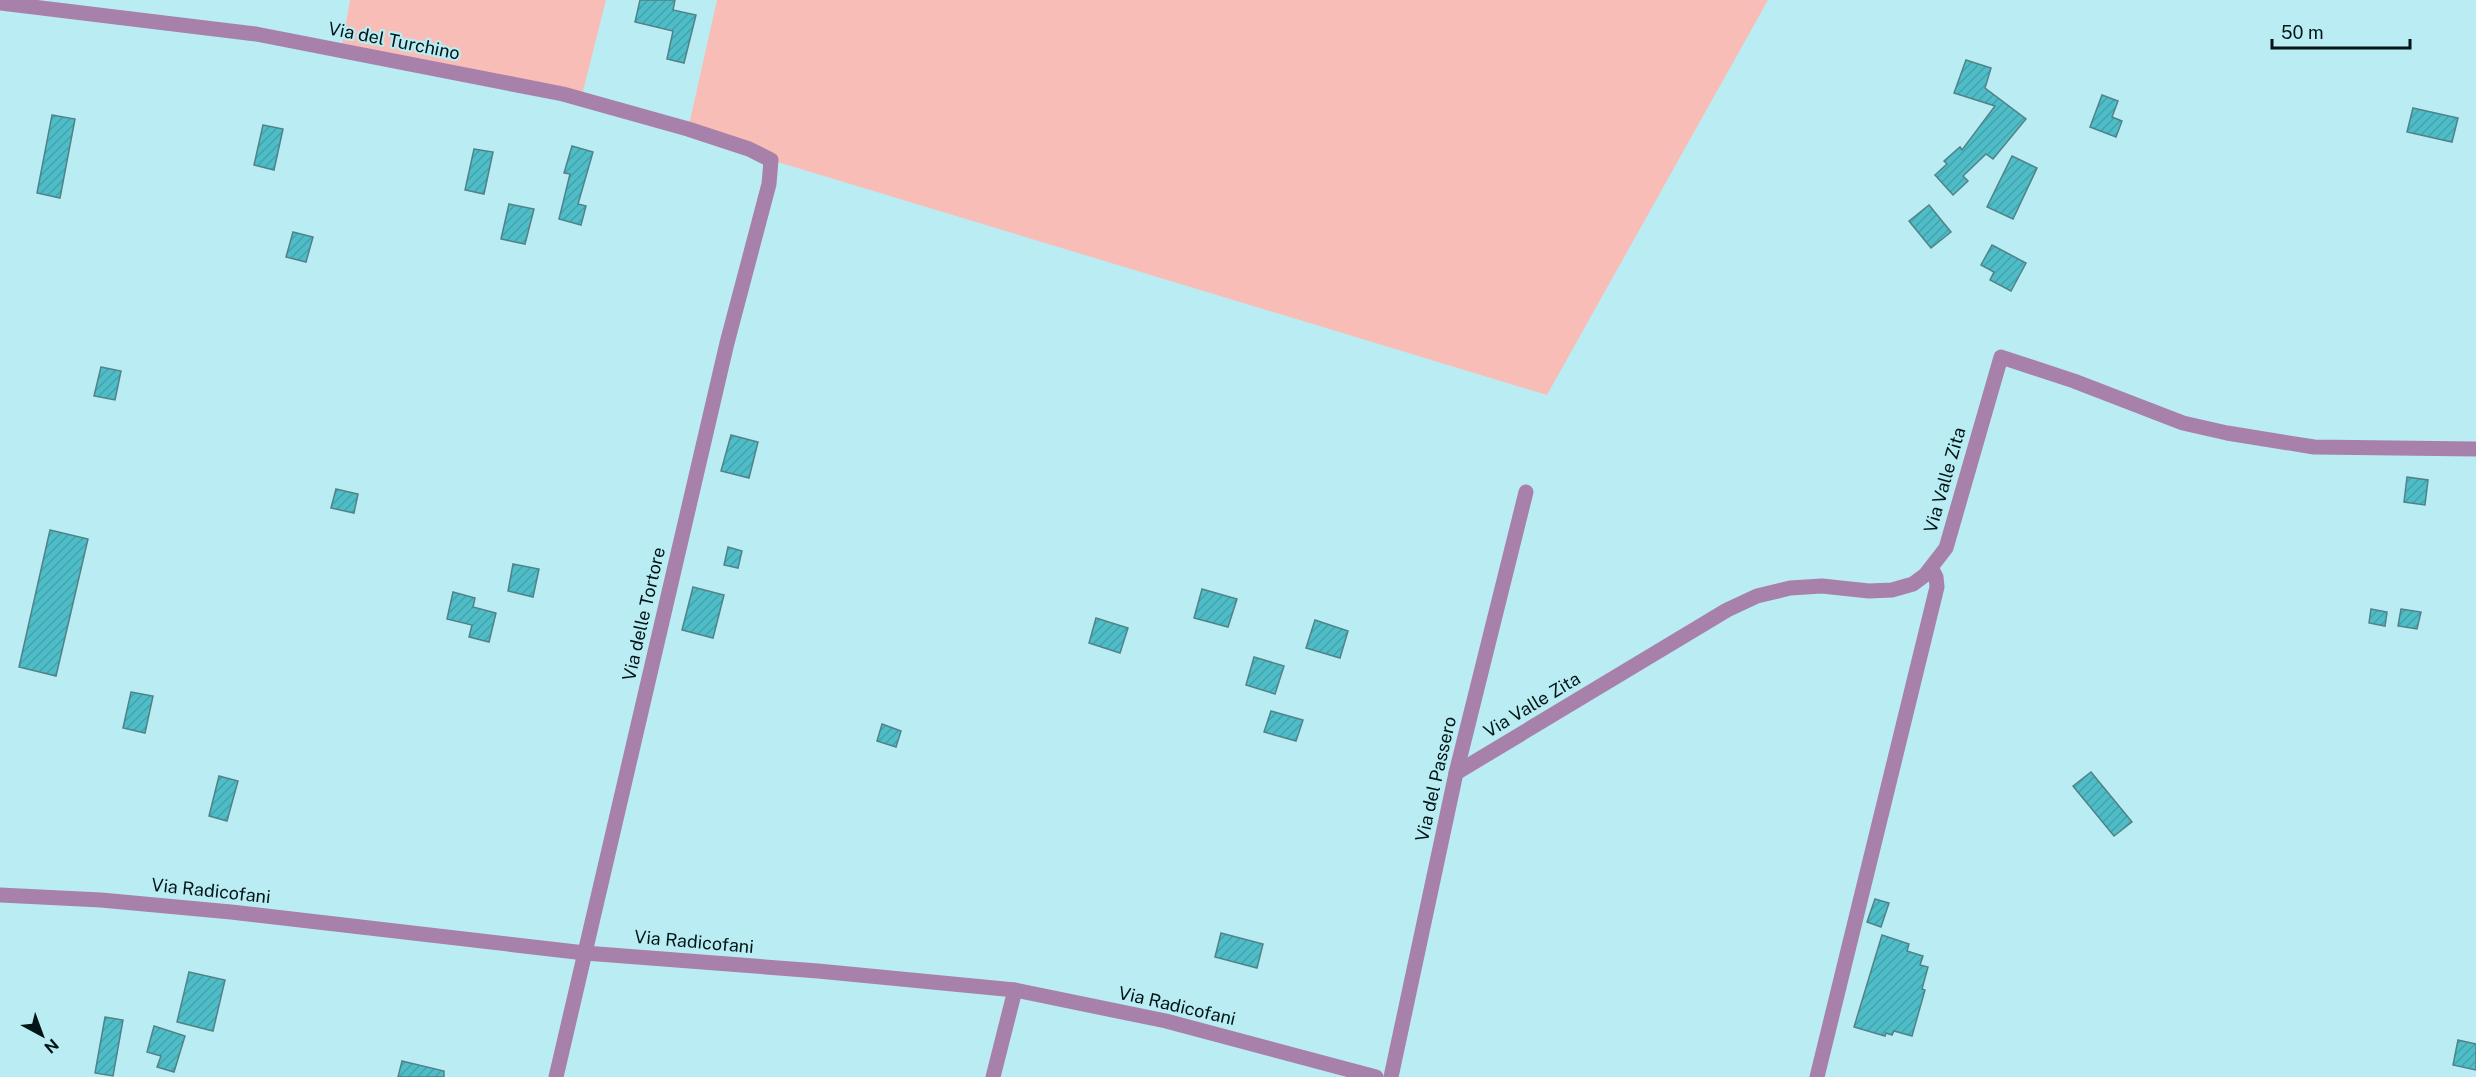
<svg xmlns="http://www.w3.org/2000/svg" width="2476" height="1077" font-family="'Public Sans',sans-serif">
<defs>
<pattern id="building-hatch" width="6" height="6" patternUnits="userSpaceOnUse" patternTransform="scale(1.5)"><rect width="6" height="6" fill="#4fbdc8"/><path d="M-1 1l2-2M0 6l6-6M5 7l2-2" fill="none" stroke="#43a2ab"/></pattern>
</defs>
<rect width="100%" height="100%" fill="#baedf3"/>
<g fill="#f9bdb8">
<path d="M350,0H606L581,99L341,51Z"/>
<path d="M717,0H1768L1547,395L771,160L688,129Z"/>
</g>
<g fill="url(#building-hatch)" stroke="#518287" stroke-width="1.5">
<path d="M640,0H675L673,10L696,15L684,63L667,59L673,31L635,22Z"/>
<path d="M1966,60L1991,68L1985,88L2026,119L1993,159L1986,154L1963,176L1968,181L1953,195L1935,175L1947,164L1944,161L1960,147L1962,150L1995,106L1954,93Z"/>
<path d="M2102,95L2118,101L2112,117L2122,121L2116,137L2090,127Z"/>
<path d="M2413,108L2458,118L2452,142L2407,132Z"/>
<path d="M52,115L75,119L60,198L37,193Z"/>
<path d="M263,125L283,129L274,170L254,165Z"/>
<path d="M572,146L593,152L578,204L586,206L581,225L559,219L570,174L564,173Z"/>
<path d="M474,149L493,152L484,194L465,190Z"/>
<path d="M2012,156L2037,168L2013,219L1987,207Z"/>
<path d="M509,204L534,209L525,244L501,239Z"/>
<path d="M1929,205L1951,232L1931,248L1909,221Z"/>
<path d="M293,232L313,237L306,262L286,257Z"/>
<path d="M1992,245L2026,263L2011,291L1990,280L1994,272L1981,265Z"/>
<path d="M101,367L121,371L115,400L94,396Z"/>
<path d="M731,435L758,442L749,478L721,471Z"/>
<path d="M2407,477L2428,480L2425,505L2404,502Z"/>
<path d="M336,489L358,494L354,513L331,508Z"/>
<path d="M50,530L88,539L56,676L19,667Z"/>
<path d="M728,547L742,551L738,568L724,565Z"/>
<path d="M513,564L539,569L533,597L508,591Z"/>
<path d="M693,587L724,595L713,638L682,630Z"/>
<path d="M1202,589L1237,599L1228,627L1194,618Z"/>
<path d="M453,592L475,598L473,607L496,613L489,642L469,637L472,625L447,619Z"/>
<path d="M2371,609L2387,612L2385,626L2369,623Z"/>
<path d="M2401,609L2421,612L2417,629L2398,626Z"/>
<path d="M1096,618L1128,628L1120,653L1089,643Z"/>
<path d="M1315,620L1348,631L1340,658L1306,648Z"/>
<path d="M1254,657L1284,666L1275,694L1246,685Z"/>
<path d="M131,692L153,696L145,733L123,728Z"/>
<path d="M1271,711L1303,720L1296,741L1264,732Z"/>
<path d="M882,724L901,731L896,747L877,741Z"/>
<path d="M2091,772L2132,822L2114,836L2073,786Z"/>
<path d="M219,776L238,781L227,821L209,816Z"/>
<path d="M1875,899L1889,903L1881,927L1867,922Z"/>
<path d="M1221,933L1263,944L1257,968L1215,957Z"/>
<path d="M1882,935L1909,944L1907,951L1923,956L1920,965L1928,967L1922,989L1925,990L1912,1036L1894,1031L1892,1035L1886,1033L1885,1036L1854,1027Z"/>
<path d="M189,972L225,980L213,1031L177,1022Z"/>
<path d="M105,1017L123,1020L113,1076L95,1073Z"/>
<path d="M154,1026L185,1036L174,1072L157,1067L161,1056L147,1052Z"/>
<path d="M2458,1040L2476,1044V1070L2453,1065Z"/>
<path d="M402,1061L444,1071V1077H398Z"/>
</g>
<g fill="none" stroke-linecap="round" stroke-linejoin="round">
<g stroke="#a881ab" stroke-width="15">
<path d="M0,3L256,34L563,94L688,129L749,149L771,160L769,184L727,343L556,1077"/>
<path d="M1456,773L1727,610L1757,596L1790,588L1822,586L1869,591L1892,590L1913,584L1925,575L1946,548L2001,357L2074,381L2183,423L2227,433L2314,447L2476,449"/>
<path d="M0,895L101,900L231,912L585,953L818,971L1015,990L1166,1021L1376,1077"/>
<path d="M993,1077L1015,990"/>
<path d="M1391,1077L1456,773L1526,492"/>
<path d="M1817,1077L1937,587L1936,577L1932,569"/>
</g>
</g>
<g text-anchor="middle" stroke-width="4.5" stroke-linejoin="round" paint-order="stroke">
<g font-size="18" fill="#021517" stroke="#baedf3">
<text transform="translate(394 41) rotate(11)" y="6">Via del Turchino</text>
<text transform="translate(1945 480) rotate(-74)" y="6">Via Valle Zita</text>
<text transform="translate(644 614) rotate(-77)" y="6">Via delle Tortore</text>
<text transform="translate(1532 705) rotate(-31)" y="6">Via Valle Zita</text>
<text transform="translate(1436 779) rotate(-77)" y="6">Via del Passero</text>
<text transform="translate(211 891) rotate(6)" y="6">Via Radicofani</text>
<text transform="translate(694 942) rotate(5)" y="6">Via Radicofani</text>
<text transform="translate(1177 1006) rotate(13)" y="6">Via Radicofani</text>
</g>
</g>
<g transform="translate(42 1035) rotate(139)" stroke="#baedf3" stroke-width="4.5" paint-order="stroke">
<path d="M0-4.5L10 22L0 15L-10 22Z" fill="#021517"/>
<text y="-9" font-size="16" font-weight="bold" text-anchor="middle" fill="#021517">N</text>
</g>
<path d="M2272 39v9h138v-9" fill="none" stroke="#021517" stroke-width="3"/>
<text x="2281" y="39" font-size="18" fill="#021517" stroke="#baedf3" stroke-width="4.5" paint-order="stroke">50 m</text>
</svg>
